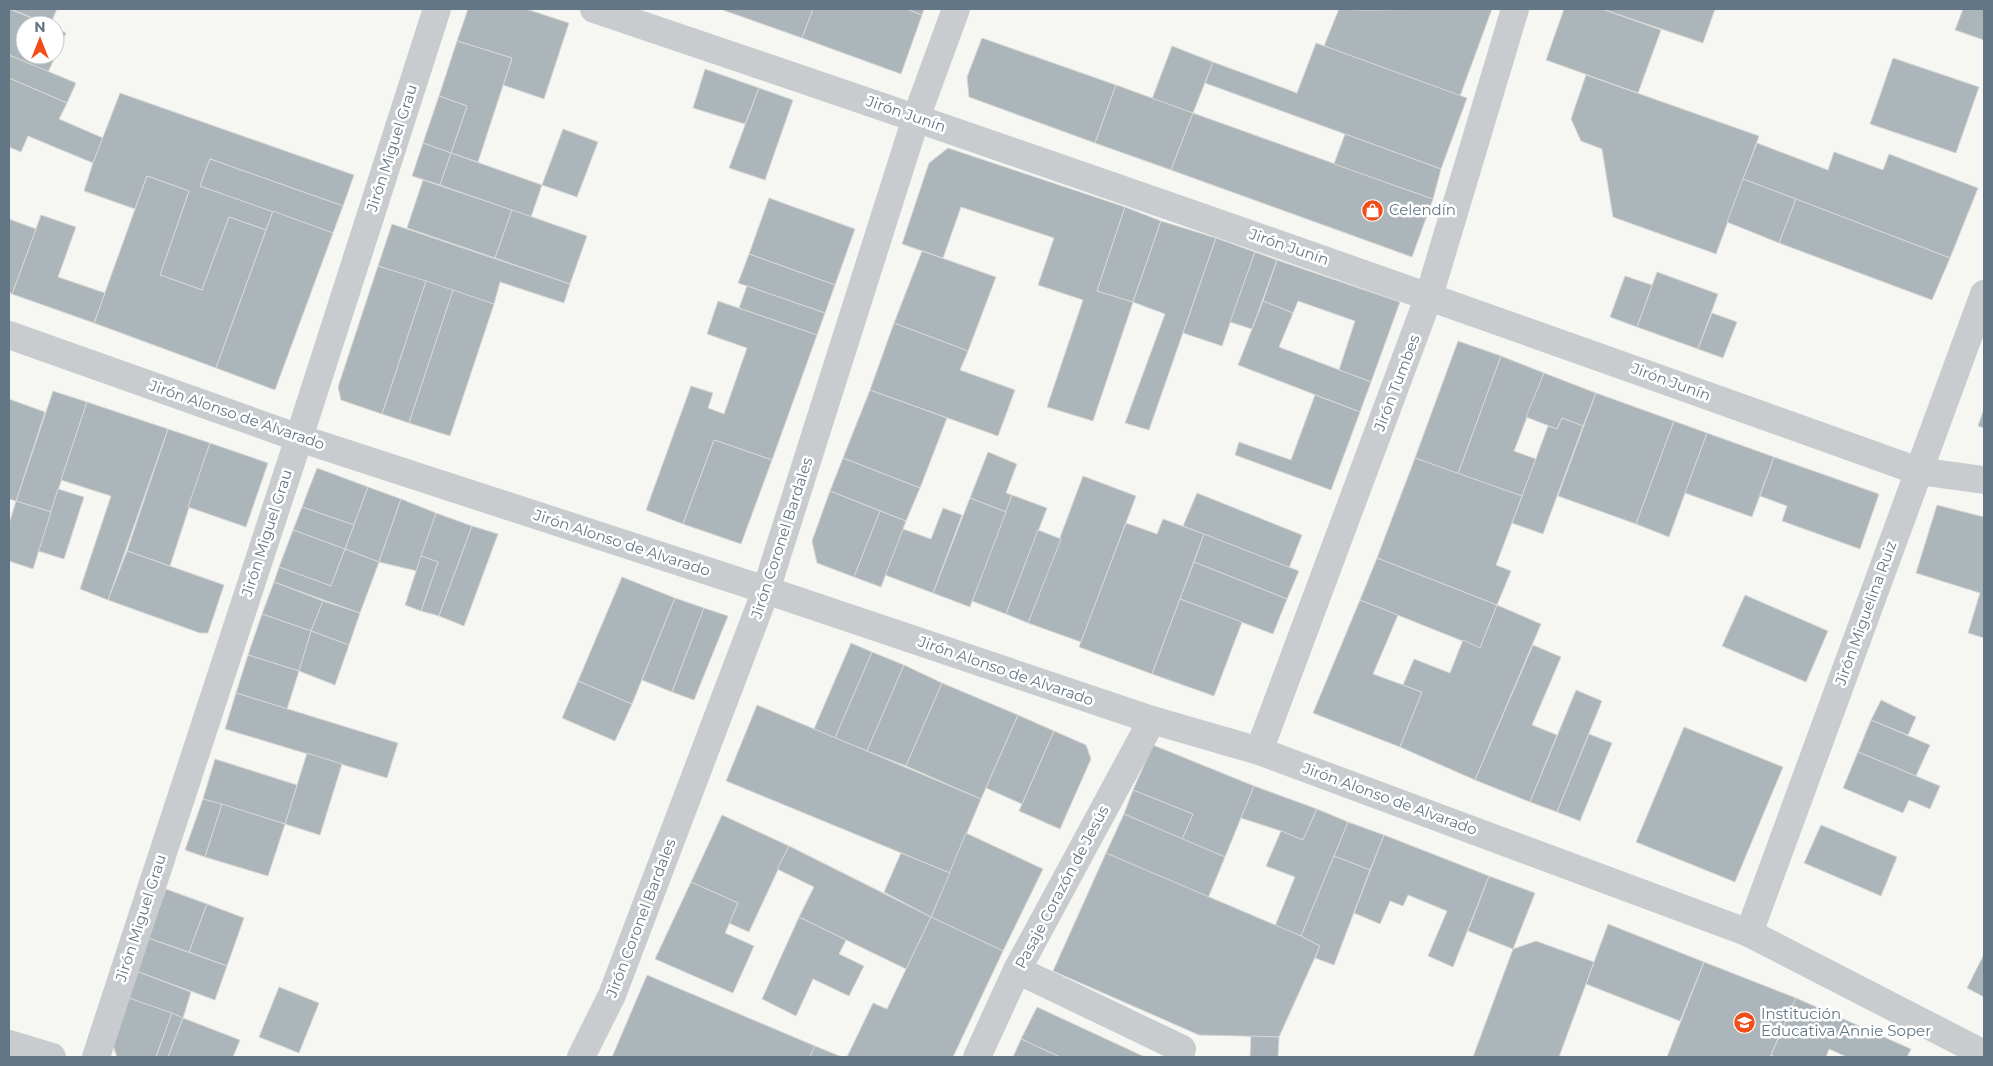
<svg xmlns="http://www.w3.org/2000/svg" width="1993" height="1066" font-family="Montserrat,sans-serif">
<rect width="100%" height="100%" fill="#f6f7f3"/>
<g fill="#acb5ba" stroke="#d8d8d5">
<path d="M9,9L49,25H25V55H55V28L66,33L48,72L9,55Z"/>
<path d="M11,9H57L50,25Z"/>
<path d="M468,9H526L569,23L544,99L503,85L512,58L457,41Z"/>
<path d="M720,9H813L802,38Z"/>
<path d="M813,9H907L922,15L901,74L802,38Z"/>
<path d="M907,9H924L922,15Z"/>
<path d="M1339,9L1361,10L1492,9L1460,96L1324,46Z"/>
<path d="M1564,9H1602L1661,30L1638,93L1546,60Z"/>
<path d="M1602,9H1715L1703,43Z"/>
<path d="M1963,9H1984V40L1955,30Z"/>
<path d="M982,38L1116,85L1095,143L969,97L967,77Z"/>
<path d="M457,41L512,58L478,162L451,153L467,106L439,96Z"/>
<path d="M1316,43L1467,98L1441,169L1205,83L1213,62L1297,93Z"/>
<path d="M1172,46L1213,62L1193,113L1152,99Z"/>
<path d="M9,55L76,83L67,103L9,78Z"/>
<path d="M1893,58L1979,87L1956,153L1870,124Z"/>
<path d="M705,69L759,88L745,124L693,108Z"/>
<path d="M1586,75L1759,136L1716,254L1613,217L1602,149L1581,141L1571,119Z"/>
<path d="M9,78L67,103L59,119L103,138L93,163L28,136L21,152L9,147Z"/>
<path d="M1116,85L1193,113L1171,170L1095,143Z"/>
<path d="M759,88L793,100L765,180L729,168Z"/>
<path d="M120,93L354,175L343,206L210,159L200,186L273,211L266,230L229,217L202,290L160,275L189,191L147,176L135,209L84,191L93,163Z"/>
<path d="M439,96L467,106L451,153L423,143Z"/>
<path d="M1193,113L1433,199L1412,257L1171,170Z"/>
<path d="M563,129L598,142L577,197L542,185Z"/>
<path d="M1345,134L1441,169L1433,199L1334,164Z"/>
<path d="M423,143L451,153L440,185L412,176Z"/>
<path d="M1757,143L1828,170L1834,152L1883,170L1889,154L1978,188L1950,258L1743,179Z"/>
<path d="M948,148L1125,207L1097,291L1133,302L1093,421L1047,407L1083,300L1038,285L1054,238L961,207L943,258L902,244L929,163Z"/>
<path d="M451,153L542,185L531,217L440,185Z"/>
<path d="M210,159L343,206L333,233L200,186Z"/>
<path d="M147,176L189,191L160,275L202,290L229,217L266,230L216,368L94,323Z"/>
<path d="M1743,179L1796,199L1779,243L1727,222Z"/>
<path d="M423,180L512,210L495,258L407,228Z"/>
<path d="M769,198L855,229L835,285L749,254Z"/>
<path d="M1796,199L1950,258L1932,300L1779,243Z"/>
<path d="M1125,207L1161,221L1133,302L1097,291Z"/>
<path d="M512,210L587,236L570,284L495,258Z"/>
<path d="M273,211L333,233L275,390L216,368Z"/>
<path d="M41,215L76,227L58,277L105,293L94,323L12,294Z"/>
<path d="M9,219L36,229L12,294L9,292Z"/>
<path d="M1161,221L1216,238L1149,430L1125,423L1165,314L1133,302Z"/>
<path d="M392,224L570,284L564,303L500,282L494,304L378,266Z"/>
<path d="M1216,238L1255,252L1222,346L1183,333Z"/>
<path d="M922,251L996,277L968,351L894,323Z"/>
<path d="M1255,252L1277,260L1252,329L1230,322Z"/>
<path d="M749,254L835,285L825,313L738,283Z"/>
<path d="M1277,260L1400,302L1371,382L1339,370L1355,321L1298,301L1293,313L1263,301Z"/>
<path d="M378,266L426,281L382,414L341,400L338,387Z"/>
<path d="M1657,272L1718,294L1698,349L1637,327Z"/>
<path d="M1625,276L1652,285L1637,327L1610,317Z"/>
<path d="M426,281L453,290L409,423L382,414Z"/>
<path d="M747,286L825,313L817,335L739,308Z"/>
<path d="M453,290L494,304L450,436L409,423Z"/>
<path d="M718,301L817,335L772,460L714,440L683,524L646,510L691,386L713,393L708,408L724,414L747,348L707,334Z"/>
<path d="M1263,301L1293,313L1279,347L1371,382L1360,412L1238,365Z"/>
<path d="M1712,313L1737,322L1723,358L1698,349Z"/>
<path d="M894,323L968,351L960,370L1015,390L998,436L870,390Z"/>
<path d="M1458,341L1501,356L1458,474L1415,458Z"/>
<path d="M1501,356L1544,373L1514,451L1536,459L1522,496L1458,474Z"/>
<path d="M1544,373L1596,393L1583,426L1562,418L1557,429L1526,417Z"/>
<path d="M870,390L947,418L920,488L843,458Z"/>
<path d="M53,391L87,402L51,512L16,501Z"/>
<path d="M1596,393L1674,421L1636,524L1558,496Z"/>
<path d="M1315,395L1360,412L1331,490L1235,455L1239,442L1291,460Z"/>
<path d="M9,399L45,412L16,501L9,499Z"/>
<path d="M87,402L168,429L108,600L80,589L111,496L61,480Z"/>
<path d="M1984,408V428L1978,426Z"/>
<path d="M1562,418L1583,426L1543,534L1512,523L1548,426L1557,429Z"/>
<path d="M1674,421L1707,433L1669,537L1636,524Z"/>
<path d="M168,429L210,443L170,566L127,551Z"/>
<path d="M1707,433L1774,457L1752,517L1685,493Z"/>
<path d="M714,440L772,460L741,544L683,524Z"/>
<path d="M210,443L268,463L246,527L188,507Z"/>
<path d="M988,452L1017,464L1006,493L1012,495L1006,512L970,498Z"/>
<path d="M1774,457L1879,494L1860,549L1782,521L1787,506L1760,496Z"/>
<path d="M843,458L920,488L906,521L830,491Z"/>
<path d="M1415,458L1522,496L1496,565L1511,571L1497,605L1377,558Z"/>
<path d="M317,468L368,487L354,525L302,507Z"/>
<path d="M1083,476L1136,496L1081,642L1028,623Z"/>
<path d="M368,487L401,499L379,562L345,549Z"/>
<path d="M58,489L84,497L64,559L38,551Z"/>
<path d="M830,491L880,511L854,577L817,563L812,541Z"/>
<path d="M1197,493L1302,535L1289,568L1183,526Z"/>
<path d="M1012,495L1047,508L1006,614L972,601Z"/>
<path d="M970,498L1006,512L970,607L933,593Z"/>
<path d="M401,499L436,513L417,571L379,562Z"/>
<path d="M16,501L51,512L33,569L9,561V524Z"/>
<path d="M1937,505L1984,517V638L1968,633L1980,593L1916,573Z"/>
<path d="M302,507L354,525L345,549L293,530Z"/>
<path d="M943,508L962,515L933,593L885,575L903,529L931,539Z"/>
<path d="M880,511L906,521L881,587L854,577Z"/>
<path d="M436,513L472,526L439,616L421,611L438,562L421,556Z"/>
<path d="M1163,519L1204,534L1152,674L1079,647L1126,523L1157,534Z"/>
<path d="M472,526L498,534L464,626L439,616Z"/>
<path d="M293,530L345,549L331,586L279,567Z"/>
<path d="M1038,530L1061,539L1028,623L1006,614Z"/>
<path d="M1204,534L1299,571L1287,599L1194,562Z"/>
<path d="M345,549L379,562L360,613L274,582L279,567L331,586Z"/>
<path d="M127,551L224,585L208,633H200L108,600Z"/>
<path d="M421,556L438,562L421,611L405,605Z"/>
<path d="M1377,558L1497,605L1480,648L1360,600Z"/>
<path d="M1194,562L1287,599L1273,634L1180,599Z"/>
<path d="M622,577L675,598L632,704L578,681Z"/>
<path d="M274,582L323,601L311,631L262,614Z"/>
<path d="M1745,595L1828,631L1806,682L1722,646Z"/>
<path d="M675,598L704,608L672,692L642,680Z"/>
<path d="M1180,599L1242,622L1214,696L1152,674Z"/>
<path d="M1360,600L1398,615L1373,674L1422,692L1400,747L1313,713Z"/>
<path d="M323,601L360,613L349,645L311,631Z"/>
<path d="M1497,605L1541,624L1475,780L1400,747L1422,692L1403,685L1414,659L1450,673L1463,640L1480,648Z"/>
<path d="M704,608L728,616L694,700L672,692Z"/>
<path d="M262,614L311,631L299,671L248,655Z"/>
<path d="M311,631L349,645L335,685L299,671Z"/>
<path d="M851,643L872,652L835,738L814,729Z"/>
<path d="M1533,645L1561,657L1532,725L1557,735L1530,802L1475,780Z"/>
<path d="M872,652L904,665L867,751L835,738Z"/>
<path d="M248,655L299,671L287,709L236,693Z"/>
<path d="M904,665L942,683L906,766L867,751Z"/>
<path d="M578,681L632,704L615,741L562,718Z"/>
<path d="M942,683L1018,715L981,799L906,766Z"/>
<path d="M1576,690L1602,701L1557,812L1530,802Z"/>
<path d="M236,693L398,743L387,778L225,729Z"/>
<path d="M1881,700L1916,717L1908,735L1871,720Z"/>
<path d="M757,705L981,799L950,873L726,781Z"/>
<path d="M1018,715L1054,731L1022,804L986,788Z"/>
<path d="M1871,720L1930,745L1916,776L1858,752Z"/>
<path d="M1684,727L1783,767L1735,882L1636,842Z"/>
<path d="M1054,731L1086,745L1091,759L1060,829L1019,811Z"/>
<path d="M1589,734L1612,743L1580,821L1557,812Z"/>
<path d="M1153,745L1254,786L1225,857L1182,839L1193,814L1133,790Z"/>
<path d="M1858,752L1940,786L1930,809L1909,800L1903,813L1843,788Z"/>
<path d="M307,753L342,764L320,835L285,824Z"/>
<path d="M215,759L297,785L285,824L203,799Z"/>
<path d="M1254,786L1317,809L1303,840L1281,831L1241,818Z"/>
<path d="M1133,790L1193,814L1182,839L1124,814Z"/>
<path d="M203,799L222,804L205,857L185,850Z"/>
<path d="M222,804L285,824L268,876L205,857Z"/>
<path d="M1317,809L1348,822L1301,936L1275,926L1295,877L1266,866L1281,831L1303,840Z"/>
<path d="M1124,814L1225,857L1208,898L1106,853Z"/>
<path d="M722,815L789,846L749,932L729,923L738,903L691,882Z"/>
<path d="M1348,822L1384,835L1370,870L1334,856Z"/>
<path d="M1821,825L1897,857L1881,896L1804,863Z"/>
<path d="M966,833L1043,869L1003,951L931,917Z"/>
<path d="M1384,835L1489,876L1453,967L1428,956L1447,911L1408,895L1403,906L1390,901L1380,924L1354,913Z"/>
<path d="M789,846L931,917L906,969L799,917L814,887L777,869Z"/>
<path d="M901,853L950,873L931,917L884,892Z"/>
<path d="M1106,853L1301,936L1320,946L1279,1037L1199,1035L1053,971Z"/>
<path d="M1334,856L1370,870L1334,965L1315,958L1320,946L1301,936Z"/>
<path d="M1489,876L1535,893L1513,949L1468,931Z"/>
<path d="M691,882L738,903L725,933L754,946L733,993L655,959Z"/>
<path d="M166,889L207,904L189,952L148,938Z"/>
<path d="M207,904L244,918L227,966L189,952Z"/>
<path d="M799,917L846,940L839,954L864,966L849,996L813,979L796,1016L762,999Z"/>
<path d="M931,917L1003,951L953,1057H847L873,1003L887,1009Z"/>
<path d="M1608,924L1704,962L1680,1021L1586,984Z"/>
<path d="M148,938L227,966L215,1000L136,971Z"/>
<path d="M1536,941L1594,962L1559,1057H1473L1513,949Z"/>
<path d="M1984,954V997L1967,988Z"/>
<path d="M1704,962L1796,998L1770,1057H1667Z"/>
<path d="M136,971L191,992L183,1018L126,997Z"/>
<path d="M647,975L815,1046L810,1057H612Z"/>
<path d="M279,987L319,1003L299,1053L259,1037Z"/>
<path d="M126,997L172,1013L156,1057H117L111,1040Z"/>
<path d="M1796,998L1911,1049L1907,1057H1847L1829,1049L1826,1057H1776L1771,1055Z"/>
<path d="M1037,1007L1145,1057H1060L1021,1039Z"/>
<path d="M172,1013L183,1018L168,1057H156Z"/>
<path d="M183,1018L240,1040L233,1057H168Z"/>
<path d="M1251,1036L1279,1037L1278,1057H1250Z"/>
<path d="M1021,1039L1060,1057H1013Z"/>
<path d="M815,1046L842,1057H810Z"/>
</g>
<g fill="none" stroke-linecap="round" stroke-linejoin="round">
<g stroke="#c9cccf" stroke-width="28">
<path d="M594,9C1037,158 1478,313 1918,471L1984,480"/>
<path d="M9,335L299,438L766,590L1152,720L1259,751L1749,933L1984,1054"/>
<path d="M1259,751L1429,296L1515,9"/>
<path d="M1749,933L1984,294"/>
<path d="M1017,970L1182,1049L1180,1057"/>
<path d="M9,1044L52,1057"/>
<path d="M96,1057L299,438L437,9"/>
<path d="M581,1057L612,995L766,590L916,118L956,9"/>
<path d="M977,1057L1017,970L1152,720"/>
</g>
</g>
<defs>
<symbol id="shop-disc" viewBox="-11 -11 22 22"><circle r="9.5" fill="#f14d18" stroke="#fff"/><path d="M-5-2.5h2.3a2.7 3.5 0 0 1 5.4 0H5L5.5 6h-11ZM-1.5-2.5h3a1.5 2.3 0 0 0-3 0Z" fill="#fff"/></symbol>
<symbol id="school-disc" viewBox="-11 -11 22 22"><circle r="9.5" fill="#f14d18" stroke="#fff"/><path d="M0-5L7-2L0 1L-7-2ZM-4 1L0 2.5L4 1V4Q0 6-4 4Z" fill="#fff"/></symbol>
</defs>
<g fill-rule="evenodd">
<use href="#shop-disc" x="1360" y="198" width="25" height="25"/>
<use href="#school-disc" x="1732" y="1010" width="25" height="25"/>
</g>
<g text-anchor="middle" stroke-width="5" stroke-linejoin="round" paint-order="stroke">
<g font-size="15" fill="#637686" stroke="#fff">
<text transform="translate(906 114) rotate(19)" y="5">Jirón Junín</text>
<text transform="translate(392 148) rotate(-72)" y="5">Jirón Miguel Grau</text>
<text transform="translate(1289 247) rotate(19)" y="5">Jirón Junín</text>
<text transform="translate(1671 382) rotate(20)" y="5">Jirón Junín</text>
<text transform="translate(1397 383) rotate(-69)" y="5">Jirón Tumbes</text>
<text transform="translate(237 415) rotate(19)" y="5">Jirón Alonso de Alvarado</text>
<text transform="translate(267 533) rotate(-72)" y="5">Jirón Miguel Grau</text>
<text transform="translate(782 538) rotate(-72)" y="5">Jirón Coronel Bardales</text>
<text transform="translate(622 543) rotate(18)" y="5">Jirón Alonso de Alvarado</text>
<text transform="translate(1866 613) rotate(-70)" y="5">Jirón Miguelina Ruiz</text>
<text transform="translate(1006 671) rotate(19)" y="5">Jirón Alonso de Alvarado</text>
<text transform="translate(1390 799) rotate(20)" y="5">Jirón Alonso de Alvarado</text>
<text transform="translate(1062 887) rotate(-62)" y="5">Pasaje Corazón de Jesús</text>
<text transform="translate(141 918) rotate(-72)" y="5">Jirón Miguel Grau</text>
<text transform="translate(641 918) rotate(-69)" y="5">Jirón Coronel Bardales</text>
</g>
<g font-size="15" fill="#637686" stroke="#fff" text-anchor="start">
<text x="1389" y="215">Celendín</text>
<text x="1761" y="1019">Institución<tspan x="1761" dy="17">Educativa Annie Soper</tspan></text>
</g>
</g>
<rect width="1993" height="1066" fill="none" stroke="#637686" stroke-width="20"/>
<g transform="translate(40 40)"><circle r="24" fill="#ffffff" stroke="#c1c8cf"/>
<path d="M0-4L9 19L0 12L-9 19Z" fill="#f14d18"/>
<text y="-8" font-size="14" font-weight="bold" text-anchor="middle" fill="#637686">N</text>
</g>
</svg>
